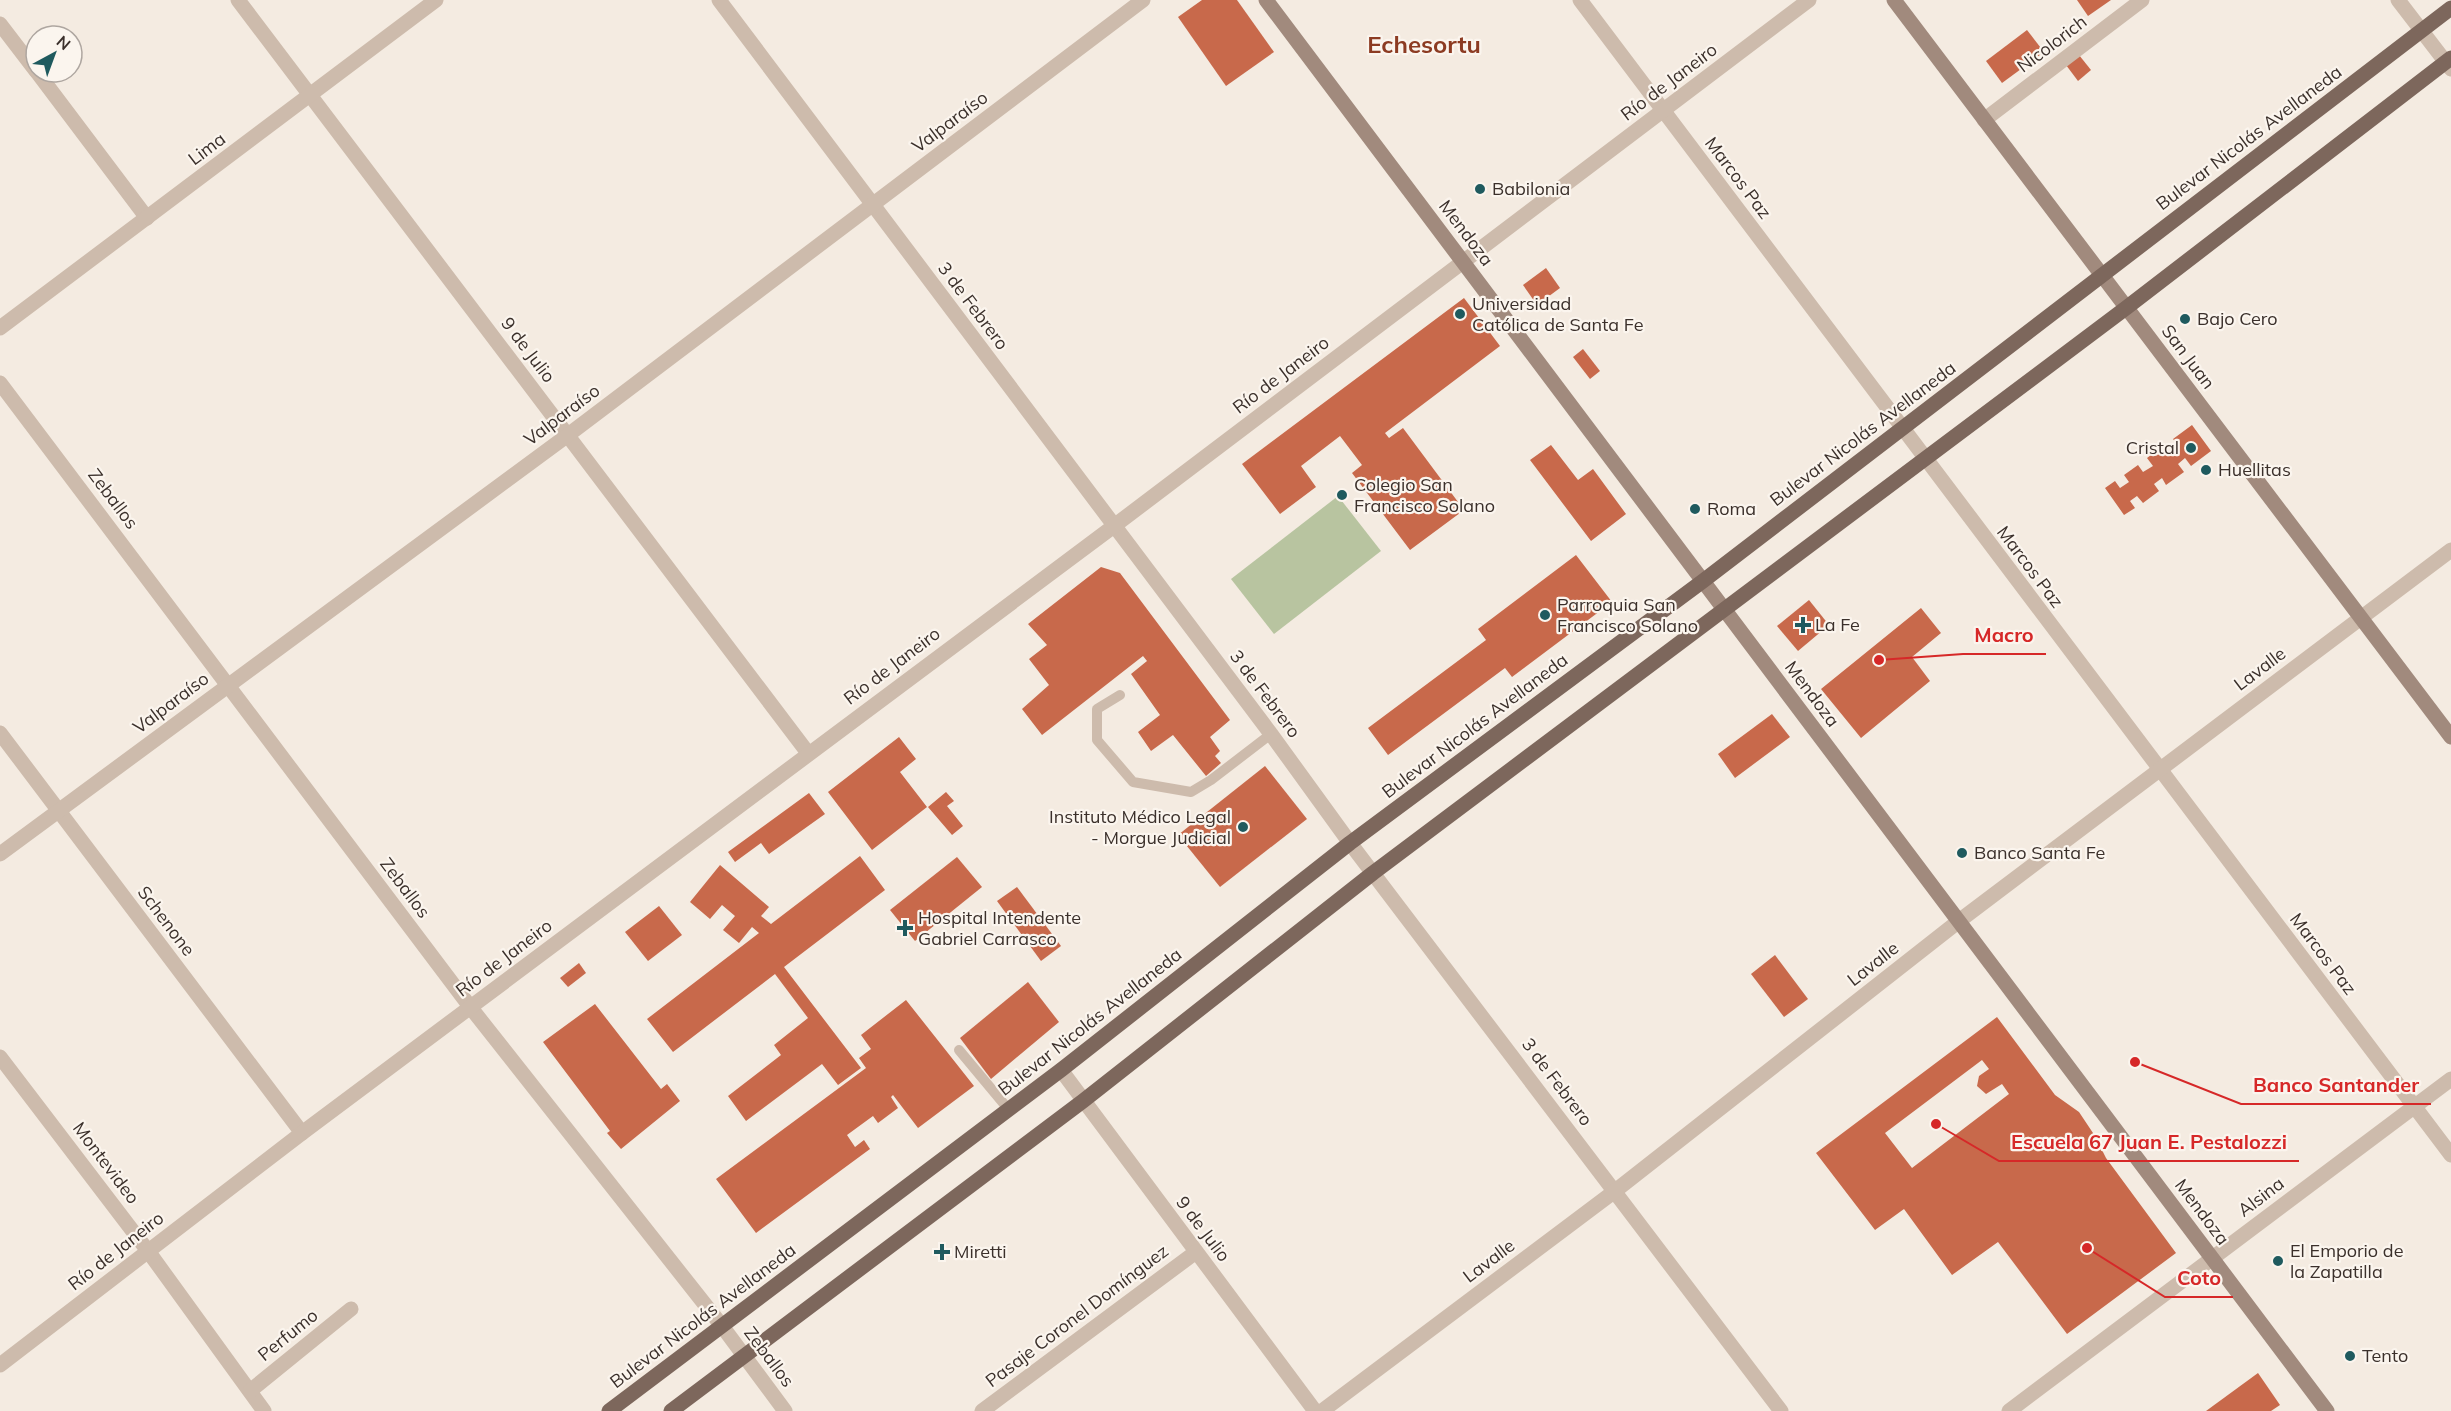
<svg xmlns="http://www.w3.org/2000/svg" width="2451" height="1411" font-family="Mulish,sans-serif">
<rect width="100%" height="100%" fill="#f4ebe1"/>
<path fill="#b8c4a0" d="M1338,496L1381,551L1274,634L1231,579Z"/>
<g fill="#c8694b" fill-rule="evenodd">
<path d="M1202,0H1237L1274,52L1226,86L1178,17Z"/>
<path d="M2077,0H2111L2088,16Z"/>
<path d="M2027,30L2044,52L2002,83L1986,61Z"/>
<path d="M2079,55L2091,70L2078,81L2066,65Z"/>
<path d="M1546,268L1560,288L1537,305L1523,285Z"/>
<path d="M1464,298L1500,346L1385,433L1389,438L1403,428L1464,510L1410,550L1352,473L1362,465L1340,436L1301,466L1316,487L1280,514L1242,464Z"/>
<path d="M1583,349L1600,371L1590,379L1573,357Z"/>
<path d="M2192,425L2211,451L2191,466L2185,458L2178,464L2184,472L2166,485L2162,478L2154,484L2159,491L2143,503L2137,496L2130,501L2135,508L2124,515L2105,488L2115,481L2120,488L2129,482L2124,475L2138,465L2143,472L2153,466L2147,458L2163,446L2168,453L2178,445L2173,439Z"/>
<path d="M1551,445L1578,480L1593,469L1626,514L1591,541L1530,460Z"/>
<path d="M1576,555L1612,602L1512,677L1505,668L1388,755L1368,728L1486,640L1478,629Z"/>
<path d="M1101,567L1120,573L1230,720L1210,737L1220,751L1215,756L1221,763L1206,776L1173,735L1151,751L1138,732L1160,715L1131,674L1147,661L1143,656L1042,735L1022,709L1049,685L1029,659L1047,645L1028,624Z"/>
<path d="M1809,600L1829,625L1798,651L1777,626Z"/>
<path d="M1921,608L1941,633L1912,657L1930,681L1861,738L1821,689Z"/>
<path d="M1772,714L1790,737L1735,778L1718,754Z"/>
<path d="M899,737L916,759L900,772L927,807L872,850L828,792Z"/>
<path d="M1265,766L1307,819L1220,887L1178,835Z"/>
<path d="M946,792L954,801L947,806L963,826L952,835L928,807Z"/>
<path d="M809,793L825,814L769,854L761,843L735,862L728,852Z"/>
<path d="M860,856L885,890L784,967L861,1068L838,1085L822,1064L746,1121L728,1096L781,1055L774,1045L808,1018L775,974L673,1052L647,1019L759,933L752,927L739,943L723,930L735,916L722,905L710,919L690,902L720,865L769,907L761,916L771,924Z"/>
<path d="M957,857L982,887L915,941L890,910Z"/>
<path d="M1017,887L1061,946L1041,961L997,901Z"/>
<path d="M659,906L682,935L648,961L625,932Z"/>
<path d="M1775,955L1808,999L1784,1017L1751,974Z"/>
<path d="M579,963L586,973L568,987L560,978Z"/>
<path d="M1028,982L1059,1022L991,1079L960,1038Z"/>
<path d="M906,1000L974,1086L918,1128L893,1095L891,1097L898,1108L878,1123L873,1116L847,1135L855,1147L864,1140L870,1149L756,1233L716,1179L866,1068L859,1058L871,1049L861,1035Z"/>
<path d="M595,1004L661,1089L667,1084L680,1101L621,1149L607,1133L610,1131L543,1042Z"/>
<path d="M1997,1017L2055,1095L2079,1112L2095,1136L2106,1158L2176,1253L2067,1334L1998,1242L1952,1275L1904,1209L1875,1230L1816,1153ZM1982,1060L1989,1069L1979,1076L1977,1086L1986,1094L2002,1084L2009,1094L1912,1168L1885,1133Z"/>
<path d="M2258,1373L2280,1405L2271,1411H2206Z"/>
</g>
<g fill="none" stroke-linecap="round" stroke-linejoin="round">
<g stroke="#cdbbac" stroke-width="10">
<path d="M1120,695L1097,709V740L1133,782L1191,792L1211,780L1271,734"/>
<path d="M959,1050L1009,1110"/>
</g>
<g stroke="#cdbbac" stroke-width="15">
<path d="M238,0L808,753"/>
<path d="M719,0L1271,734L1350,843L1781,1411"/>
<path d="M1580,0L2451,1155"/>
<path d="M2398,0L2451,69"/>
<path d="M0,24L36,71"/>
<path d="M37,72L147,218"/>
<path d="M1984,120L2142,0"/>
<path d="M0,328L436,0"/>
<path d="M0,383L471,1008L722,1326L785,1411"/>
<path d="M0,733L302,1133"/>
<path d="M0,854L568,435L1143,0"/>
<path d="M0,1057L148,1251L264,1411"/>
<path d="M1061,1070L1315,1411"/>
<path d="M0,1365L302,1133L1114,526L1809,0"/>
<path d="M250,1391L351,1309"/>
<path d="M982,1411L1196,1252"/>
<path d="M1322,1411L1615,1191L1959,921L2451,550"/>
<path d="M2009,1411L2451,1079"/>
</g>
<g stroke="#a18a7d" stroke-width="15">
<path d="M1266,0L2327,1411"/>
<path d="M1894,0L2451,737"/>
</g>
<g stroke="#7d675c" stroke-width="15">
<path d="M609,1411L1061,1070L1350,843L1703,581L2451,8"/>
<path d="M671,1411L1083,1101L1373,873L2126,308L2451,58"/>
</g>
</g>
<g fill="#1f5a5e" stroke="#fbf5ee" stroke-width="2">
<circle cx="1480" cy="189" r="6"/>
<circle cx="1460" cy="314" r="6"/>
<circle cx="2185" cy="319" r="6"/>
<circle cx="2191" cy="448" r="6"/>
<circle cx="2206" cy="470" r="6"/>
<circle cx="1342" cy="495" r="6"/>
<circle cx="1695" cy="509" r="6"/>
<circle cx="1545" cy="615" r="6"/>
<path d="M1800 616h6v6h6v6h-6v6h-6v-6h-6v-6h6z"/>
<circle cx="1243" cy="827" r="6"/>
<circle cx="1962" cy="853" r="6"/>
<path d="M902 919h6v6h6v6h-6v6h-6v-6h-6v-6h6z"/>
<path d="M939 1243h6v6h6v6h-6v6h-6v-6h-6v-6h6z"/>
<circle cx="2278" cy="1261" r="6"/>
<circle cx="2350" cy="1356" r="6"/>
</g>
<g text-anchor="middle" stroke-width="4.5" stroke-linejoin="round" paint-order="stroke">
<g font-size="18" fill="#3b302b" stroke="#fbf5ee">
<text transform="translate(2052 44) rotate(-37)" y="6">Nicolorich</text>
<text transform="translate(1669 82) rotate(-37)" y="6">Río de Janeiro</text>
<text transform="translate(950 122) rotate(-37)" y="6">Valparaíso</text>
<text transform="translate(2249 138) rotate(-37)" y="6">Bulevar Nicolás Avellaneda</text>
<text transform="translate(207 149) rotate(-37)" y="6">Lima</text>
<text transform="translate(1738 178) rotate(53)" y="6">Marcos Paz</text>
<text transform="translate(1466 233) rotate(53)" y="6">Mendoza</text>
<text transform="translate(973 306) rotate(53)" y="6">3 de Febrero</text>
<text transform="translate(528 350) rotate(53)" y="6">9 de Julio</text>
<text transform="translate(2188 357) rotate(53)" y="6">San Juan</text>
<text transform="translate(1281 375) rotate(-37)" y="6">Río de Janeiro</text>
<text transform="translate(562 415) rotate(-37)" y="6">Valparaíso</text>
<text transform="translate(1863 434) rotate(-37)" y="6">Bulevar Nicolás Avellaneda</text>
<text transform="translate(113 499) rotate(53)" y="6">Zeballos</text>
<text transform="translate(2030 567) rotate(53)" y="6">Marcos Paz</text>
<text transform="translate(892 666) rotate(-37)" y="6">Río de Janeiro</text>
<text transform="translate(2260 669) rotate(-37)" y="6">Lavalle</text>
<text transform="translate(1265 694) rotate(53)" y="6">3 de Febrero</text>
<text transform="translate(1812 694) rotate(53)" y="6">Mendoza</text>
<text transform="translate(171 703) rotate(-37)" y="6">Valparaíso</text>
<text transform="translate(1475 726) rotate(-37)" y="6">Bulevar Nicolás Avellaneda</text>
<text transform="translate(405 888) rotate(53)" y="6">Zeballos</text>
<text transform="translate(166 921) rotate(53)" y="6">Schenone</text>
<text transform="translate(2323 954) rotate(53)" y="6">Marcos Paz</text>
<text transform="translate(504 958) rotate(-37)" y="6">Río de Janeiro</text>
<text transform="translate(1873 964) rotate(-38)" y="6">Lavalle</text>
<text transform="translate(1090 1022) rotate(-38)" y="6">Bulevar Nicolás Avellaneda</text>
<text transform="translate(1557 1082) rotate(53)" y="6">3 de Febrero</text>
<text transform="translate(106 1163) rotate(53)" y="6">Montevideo</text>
<text transform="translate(2261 1197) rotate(-37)" y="6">Alsina</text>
<text transform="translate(2202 1212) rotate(53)" y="6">Mendoza</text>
<text transform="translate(1203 1229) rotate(53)" y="6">9 de Julio</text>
<text transform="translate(116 1251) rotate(-38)" y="6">Río de Janeiro</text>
<text transform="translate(1489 1261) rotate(-37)" y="6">Lavalle</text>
<text transform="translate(703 1316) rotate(-37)" y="6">Bulevar Nicolás Avellaneda</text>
<text transform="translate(1077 1316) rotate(-37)" y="6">Pasaje Coronel Domínguez</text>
<text transform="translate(288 1335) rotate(-39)" y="6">Perfumo</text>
<text transform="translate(769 1357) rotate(53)" y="6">Zeballos</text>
</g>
<g font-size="18" fill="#3b302b" stroke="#fbf5ee" text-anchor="start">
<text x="1492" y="195">Babilonia</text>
<text x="1472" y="310">Universidad<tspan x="1472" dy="21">Católica de Santa Fe</tspan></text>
<text x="2197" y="325">Bajo Cero</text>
<text x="2179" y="454" text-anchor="end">Cristal</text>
<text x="2218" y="476">Huellitas</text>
<text x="1354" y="491">Colegio San<tspan x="1354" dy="21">Francisco Solano</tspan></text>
<text x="1707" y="515">Roma</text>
<text x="1557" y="611">Parroquia San<tspan x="1557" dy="21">Francisco Solano</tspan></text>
<text x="1815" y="631">La Fe</text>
<text x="1231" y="823" text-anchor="end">Instituto Médico Legal<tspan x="1231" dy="21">- Morgue Judicial</tspan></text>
<text x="1974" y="859">Banco Santa Fe</text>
<text x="918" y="924">Hospital Intendente<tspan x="918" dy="21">Gabriel Carrasco</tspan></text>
<text x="2290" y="1257">El Emporio de<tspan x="2290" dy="21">la Zapatilla</tspan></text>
<text x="954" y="1258">Miretti</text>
<text x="2362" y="1362">Tento</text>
</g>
<g font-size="24" font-weight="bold" fill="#8c3b22" stroke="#fbf5ee">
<text x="1424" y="53">Echesortu</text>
</g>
</g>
<path fill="none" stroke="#d62828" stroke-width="2" d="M1879 660L1963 654H2046M2135 1062L2241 1104H2431M1936 1124L1999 1161H2299M2087 1248L2165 1297H2233"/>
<g fill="#d62828" stroke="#fbf5ee" stroke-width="2">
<circle cx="1879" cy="660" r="6"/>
<circle cx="2135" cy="1062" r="6"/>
<circle cx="1936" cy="1124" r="6"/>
<circle cx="2087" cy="1248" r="6"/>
</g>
<g font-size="20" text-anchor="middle" font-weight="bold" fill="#d62828" stroke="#fbf5ee" stroke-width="4.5" stroke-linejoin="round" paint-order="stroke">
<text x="2004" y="642">Macro</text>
<text x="2336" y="1092">Banco Santander</text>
<text x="2149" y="1149">Escuela 67 Juan E. Pestalozzi</text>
<text x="2199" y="1285">Coto</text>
</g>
<g transform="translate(54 54) rotate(41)"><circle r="28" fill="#fbf5ee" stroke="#aea6a0" stroke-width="1.5"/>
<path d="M0-4.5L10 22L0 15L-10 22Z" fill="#1f5a5e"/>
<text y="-9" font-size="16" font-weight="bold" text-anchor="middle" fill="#3b302b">N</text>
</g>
</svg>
